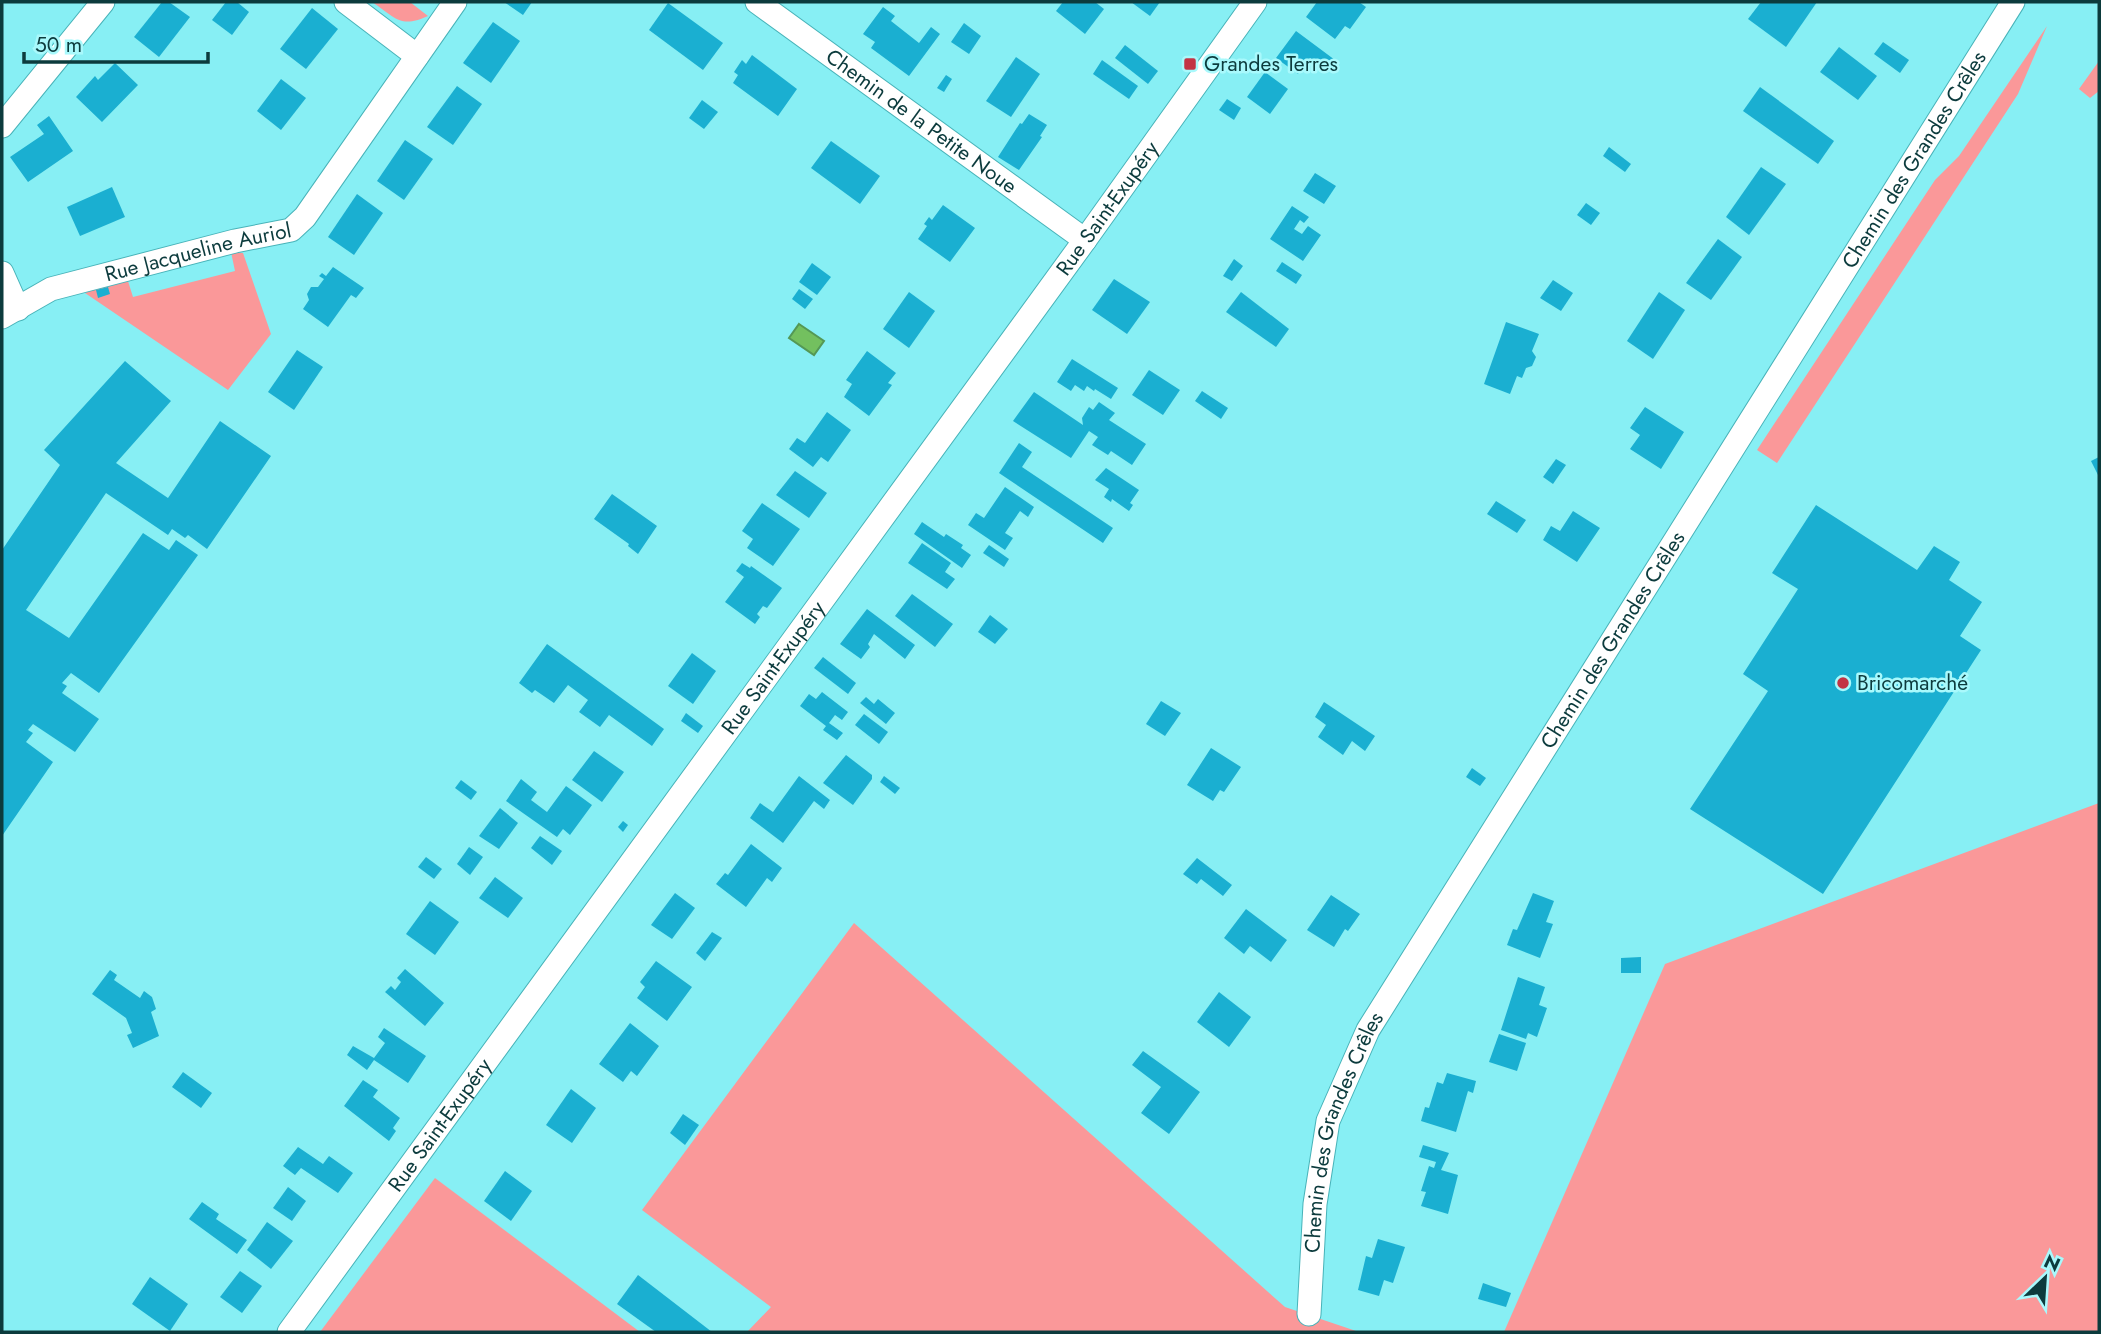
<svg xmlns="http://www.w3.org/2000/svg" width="2101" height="1334" font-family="Jost,sans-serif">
<rect width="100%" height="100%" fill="#87eff4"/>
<g fill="#fa9899">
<path d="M372,2H410L428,16C400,29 395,17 372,2Z"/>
<path d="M2047,26L2018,94L1777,463L1757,450L1935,180L1959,156Z"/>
<path d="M2099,61V91L2090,98L2079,89Z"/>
<path d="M231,252L243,253L271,334L228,390L85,293L127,278L133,297L235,271Z"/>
<path d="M2099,803V1332H1504L1665,964Z"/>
<path d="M854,923L1285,1307L1359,1332H747L771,1307L642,1210Z"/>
<path d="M435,1178L640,1332H320Z"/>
</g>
<path fill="#73c05f" stroke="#549855" stroke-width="2" d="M799,324L824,341L814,355L789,338Z"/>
<g fill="#1aafd1">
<path d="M162,2H169L190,17L159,57L134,37Z"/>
<path d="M226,2H237L249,12L232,35L212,20Z"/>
<path d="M504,2H532L523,15Z"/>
<path d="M1063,2H1095L1104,9L1085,34L1056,11Z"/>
<path d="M1131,2H1160L1150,16Z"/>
<path d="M1317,2H1359L1366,7L1350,29L1345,26L1335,39L1306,17Z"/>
<path d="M1761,2H1817L1786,47L1748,19Z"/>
<path d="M668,3L723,43L703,70L649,30Z"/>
<path d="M883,7L895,16L891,21L919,43L931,27L940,34L909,76L871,48L875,42L863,34Z"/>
<path d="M312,8L338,29L306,69L280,49Z"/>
<path d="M493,22L520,41L491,83L463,63Z"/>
<path d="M964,23L981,36L969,54L951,42Z"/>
<path d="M1296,31L1335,60L1327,70L1310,58L1298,74L1276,58Z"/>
<path d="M1883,42L1909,60L1900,73L1874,54Z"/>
<path d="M1125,45L1158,71L1148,84L1115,58Z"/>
<path d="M1839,47L1877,76L1858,100L1820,72Z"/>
<path d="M752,55L797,89L778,116L733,83L738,75L734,72L742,60L746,64Z"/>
<path d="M1016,57L1040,74L1011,117L986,101Z"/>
<path d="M1102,60L1138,86L1129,99L1093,74Z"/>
<path d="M115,63L138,85L102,122L76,97L95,76L98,80Z"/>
<path d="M1265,72L1288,89L1270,114L1247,97Z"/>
<path d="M946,75L952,79L944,92L937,88Z"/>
<path d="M281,79L306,98L281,130L257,111Z"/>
<path d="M457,86L482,104L453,145L427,127Z"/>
<path d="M1760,87L1834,141L1818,164L1743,111Z"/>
<path d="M1227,99L1241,108L1234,120L1219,110Z"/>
<path d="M702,100L718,112L704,129L689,118Z"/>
<path d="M1029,114L1047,125L1040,136L1042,137L1019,170L998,157L1020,123L1022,124Z"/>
<path d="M49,116L73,151L28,182L10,157L44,134L37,125Z"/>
<path d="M405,140L433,159L404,200L377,181Z"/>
<path d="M831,141L880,176L860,204L811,168Z"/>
<path d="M1609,147L1631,164L1625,172L1603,156Z"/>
<path d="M1761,167L1786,184L1749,235L1726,217Z"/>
<path d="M1315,173L1336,186L1324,204L1303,191Z"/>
<path d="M112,187L125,217L80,236L67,207Z"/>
<path d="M357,194L383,213L354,255L328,237Z"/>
<path d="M1586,203L1600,213L1591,225L1577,215Z"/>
<path d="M943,205L975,228L950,262L918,239L927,226L924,224L929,217L932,220Z"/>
<path d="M1292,206L1309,217L1304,223L1300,220L1294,229L1302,234L1308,226L1321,235L1303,261L1270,239Z"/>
<path d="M1718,239L1742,257L1711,300L1686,283Z"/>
<path d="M1234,259L1243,266L1232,281L1223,276Z"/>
<path d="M1282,262L1302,275L1296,284L1276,271Z"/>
<path d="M812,263L831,277L817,295L799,282Z"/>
<path d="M333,267L364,288L356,298L351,295L328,327L303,309L309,300L307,294L311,287H318L324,279L319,276L322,273L326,276Z"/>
<path d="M1114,279L1150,302L1127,334L1092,310Z"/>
<path d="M1553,280L1573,293L1561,311L1540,298Z"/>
<path d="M108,287L110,294L98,298L96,290Z"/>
<path d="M799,289L813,299L805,309L792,299Z"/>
<path d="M909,292L935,311L909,348L883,329Z"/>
<path d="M1241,292L1289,329L1276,347L1226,312Z"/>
<path d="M1659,292L1685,310L1653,359L1627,341Z"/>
<path d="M1506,322L1539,334L1532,351L1536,357L1532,366L1526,368L1522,378L1517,376L1510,394L1484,384Z"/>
<path d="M297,350L323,367L294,410L268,392Z"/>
<path d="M867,351L896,373L888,383L892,385L869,416L844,397L852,384L846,380Z"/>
<path d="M1072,359L1118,388L1111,399L1095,389L1094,391L1087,386L1084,391L1075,385L1071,391L1057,382Z"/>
<path d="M125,361L171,401L116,463L168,498L220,421L271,456L207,549L188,535L185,538L172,529L168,535L106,493L26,610L69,638L143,533L169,550L176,540L198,555L99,693L71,673L62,683L67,686L62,693L99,719L75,752L33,724L28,730L33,733L26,742L53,762L2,836V550L60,465L44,450Z"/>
<path d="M1149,370L1180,390L1163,415L1132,395Z"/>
<path d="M1202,391L1228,408L1221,419L1195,401Z"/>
<path d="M1034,392L1083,425L1082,418L1089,407L1093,410L1099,402L1115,413L1109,420L1146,444L1132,465L1111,451L1108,455L1092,445L1098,437L1089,431L1071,458L1013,421Z"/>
<path d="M1645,407L1684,432L1661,469L1630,449L1640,435L1630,428Z"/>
<path d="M827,412L851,430L828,462L821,457L813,467L789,449L797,438L805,443Z"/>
<path d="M1019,443L1032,452L1022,467L1113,528L1103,543L999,473Z"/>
<path d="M2099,457V477L2091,461Z"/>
<path d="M1556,459L1566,465L1553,484L1543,477Z"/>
<path d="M1106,468L1139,490L1130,503L1133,505L1129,511L1112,499L1111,502L1104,497L1109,489L1095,480Z"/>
<path d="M795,471L827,493L809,518L776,495Z"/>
<path d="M1005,487L1034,507L1028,517L1020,511L1005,533L1013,538L1005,550L968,525L976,513L984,518Z"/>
<path d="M612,494L657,526L638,554L628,546L629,544L594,519Z"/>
<path d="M1496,501L1526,520L1517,533L1487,514Z"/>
<path d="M762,503L800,529L773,566L747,548L753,539L742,531Z"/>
<path d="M1816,505L1917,570L1934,546L1960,562L1949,580L1982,602L1960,636L1981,650L1823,894L1690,809L1768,691L1743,674L1798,589L1772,573Z"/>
<path d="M1573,511L1600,528L1577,562L1543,540L1551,526L1560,531Z"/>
<path d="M922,522L944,537L946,534L963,545L961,548L971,555L962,568L914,534Z"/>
<path d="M922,543L951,563L945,572L955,579L947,589L908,563Z"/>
<path d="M989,545L1009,559L1004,567L983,553Z"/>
<path d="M742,563L750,568L751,566L782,588L767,608L763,606L757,614L760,617L755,624L725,602L744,577L736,571Z"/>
<path d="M912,594L953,624L935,647L895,616Z"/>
<path d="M867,609L915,645L905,659L874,634L868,644L870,647L861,659L840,644Z"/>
<path d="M990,615L1008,629L995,644L978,632Z"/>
<path d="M547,644L664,729L652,746L609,715L600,727L579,712L588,700L568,685L554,703L535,690L532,693L519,683Z"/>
<path d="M692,653L716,671L693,704L668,686Z"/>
<path d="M823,657L856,683L848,694L814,668Z"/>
<path d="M822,692L848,712L842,720L835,715L829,723L843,733L837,740L823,730L826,726L800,706L809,694L816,699Z"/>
<path d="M866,697L874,704L878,699L895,713L886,724L860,703Z"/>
<path d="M1161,701L1181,713L1165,736L1146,724Z"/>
<path d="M1324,702L1375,736L1365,751L1352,741L1343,755L1318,737L1326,725L1315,717Z"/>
<path d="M686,713L703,726L698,733L681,721Z"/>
<path d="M864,714L888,732L879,744L855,725Z"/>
<path d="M1211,748L1241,767L1224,792L1220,790L1213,801L1187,785Z"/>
<path d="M594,751L624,772L602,802L572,780Z"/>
<path d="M846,755L872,775V779L853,805L823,783Z"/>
<path d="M1472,768L1486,778L1480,786L1466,777Z"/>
<path d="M799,776L830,800L824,809L814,801L783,843L750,818L760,803L773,812Z"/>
<path d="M884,776L900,788L895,794L880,782Z"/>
<path d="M521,779L537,792L531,800L547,812L566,786L592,805L570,835L563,829L557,837L506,801Z"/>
<path d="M461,780L477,792L471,800L455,788Z"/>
<path d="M500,808L518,823L499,849L479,836Z"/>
<path d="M623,821L628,825L623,832L618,827Z"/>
<path d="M540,836L562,851L552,865L531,848Z"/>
<path d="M751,844L782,868L772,882L767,878L746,907L716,884L725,873L728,875Z"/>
<path d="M469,847L483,857L470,875L457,864Z"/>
<path d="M426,857L442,869L434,879L418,867Z"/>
<path d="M1197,858L1232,885L1223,896L1201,879L1197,884L1183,874Z"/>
<path d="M495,877L523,898L508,918L479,898Z"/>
<path d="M675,893L695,908L672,939L651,925Z"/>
<path d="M1533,893L1554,901L1546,922L1553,924L1540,958L1507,945L1513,929L1517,930Z"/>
<path d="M1331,895L1360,914L1348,931L1345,929L1334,947L1307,930Z"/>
<path d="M430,901L459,922L435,955L406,934Z"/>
<path d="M1246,909L1287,940L1271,962L1250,946L1244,954L1224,938Z"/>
<path d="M712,932L722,938L705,961L696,953Z"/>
<path d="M1641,957V973H1621V958Z"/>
<path d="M656,961L692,987L667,1021L637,998L645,987L640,982Z"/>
<path d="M405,969L444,1003L425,1026L385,992L391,986L395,990L401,982L397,978Z"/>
<path d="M110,970L117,975L114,980L140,998L144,991L152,997L156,1009L151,1012L159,1036L133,1048L127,1035L132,1033L126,1018L92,994Z"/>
<path d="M1518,977L1545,987L1539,1005L1547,1008L1537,1037L1528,1033L1526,1039L1501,1030Z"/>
<path d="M1219,992L1251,1017L1229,1047L1197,1022Z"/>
<path d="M630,1023L659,1046L637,1076L631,1071L623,1082L599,1064Z"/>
<path d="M384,1028L426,1056L408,1083L374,1060L367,1070L347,1055L353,1046L374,1058L385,1043L378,1037Z"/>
<path d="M1499,1034L1526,1043L1517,1071L1489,1062Z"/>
<path d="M1143,1051L1200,1092L1169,1134L1141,1113L1161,1087L1132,1065Z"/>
<path d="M183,1072L212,1093L201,1108L172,1087Z"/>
<path d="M1447,1073L1476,1081L1473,1093L1468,1091L1456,1132L1421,1121L1425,1107L1429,1108L1437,1082L1443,1084Z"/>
<path d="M363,1080L378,1090L373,1097L400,1118L393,1128L396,1131L389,1141L344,1106Z"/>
<path d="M571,1089L596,1108L572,1143L546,1125Z"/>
<path d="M683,1114L699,1125L685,1145L670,1133Z"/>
<path d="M1423,1145L1449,1153L1441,1170L1458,1175L1448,1214L1421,1206L1426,1192L1421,1191L1429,1166L1434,1168L1436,1162L1419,1157Z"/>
<path d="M298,1147L323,1164L329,1156L353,1173L338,1193L301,1168L295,1175L283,1166Z"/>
<path d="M505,1171L532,1191L511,1221L484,1201Z"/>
<path d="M288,1187L306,1201L292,1221L273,1208Z"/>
<path d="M202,1202L219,1214L216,1219L247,1240L237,1254L189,1219Z"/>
<path d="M267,1222L293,1241L271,1269L247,1250Z"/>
<path d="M1378,1239L1405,1247L1393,1283L1384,1280L1379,1296L1358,1290L1366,1256L1372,1258Z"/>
<path d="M240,1271L262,1286L242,1313L220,1297Z"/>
<path d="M638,1275L712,1332H656L617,1304Z"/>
<path d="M150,1277L188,1304L170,1331L132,1304Z"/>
<path d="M1483,1283L1511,1293L1506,1307L1478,1299Z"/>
</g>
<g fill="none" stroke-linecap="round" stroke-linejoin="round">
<defs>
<g id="minor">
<path d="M346,2L417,56"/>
<path id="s1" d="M757,2L1085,240"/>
<path d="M2,126L103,2"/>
<path d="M2,273L18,309"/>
<path id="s2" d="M2,317L51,289L235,241L291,230L305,217L455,2"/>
<path id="s3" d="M1309,1314L1315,1204L1328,1121L1368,1030L2013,2"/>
<path id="s4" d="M289,1332L1085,240L1255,2"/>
</g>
</defs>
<use href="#minor" stroke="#48b3b9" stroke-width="25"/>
<use href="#minor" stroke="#fff" stroke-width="23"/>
</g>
<g fill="#c33344" stroke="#a9f9fc" stroke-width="2.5">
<rect x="1183" y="57" width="14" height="14" rx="3.5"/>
<circle cx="1843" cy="683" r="7"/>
</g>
<g text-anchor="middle" stroke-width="5" stroke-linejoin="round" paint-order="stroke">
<g font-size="21" fill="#0c3b3d" stroke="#a9f9fc" text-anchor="start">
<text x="1204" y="71">Grandes Terres</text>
<text x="1857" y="690">Bricomarché</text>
</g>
<g font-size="21" fill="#0c3b3d" stroke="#a9f9fc">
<text dy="7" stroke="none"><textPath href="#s1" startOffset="203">Chemin de la Petite Noue</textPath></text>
<text dy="7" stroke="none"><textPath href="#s3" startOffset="1321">Chemin des Grandes Crêles</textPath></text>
<text dy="7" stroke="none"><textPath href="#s4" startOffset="1390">Rue Saint-Exupéry</textPath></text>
<text dy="7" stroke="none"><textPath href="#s2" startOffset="208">Rue Jacqueline Auriol</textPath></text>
<text dy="7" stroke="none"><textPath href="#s3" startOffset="754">Chemin des Grandes Crêles</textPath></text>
<text dy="7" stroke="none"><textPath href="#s4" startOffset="822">Rue Saint-Exupéry</textPath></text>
<text dy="7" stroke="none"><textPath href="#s4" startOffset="256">Rue Saint-Exupéry</textPath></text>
<text dy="7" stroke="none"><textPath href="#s3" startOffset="187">Chemin des Grandes Crêles</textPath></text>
</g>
</g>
<rect width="2101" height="1334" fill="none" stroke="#0c3b3d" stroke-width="7"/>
<g transform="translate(2045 1278) rotate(25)" stroke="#a9f9fc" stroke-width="5" paint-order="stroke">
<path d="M0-5L12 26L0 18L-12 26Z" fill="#0c3b3d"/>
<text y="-10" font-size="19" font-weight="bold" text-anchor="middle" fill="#0c3b3d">N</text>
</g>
<path d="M24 52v10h184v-10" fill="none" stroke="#0c3b3d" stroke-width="3.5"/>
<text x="35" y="52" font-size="21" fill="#0c3b3d" stroke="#a9f9fc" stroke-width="5" paint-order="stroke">50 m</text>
</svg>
